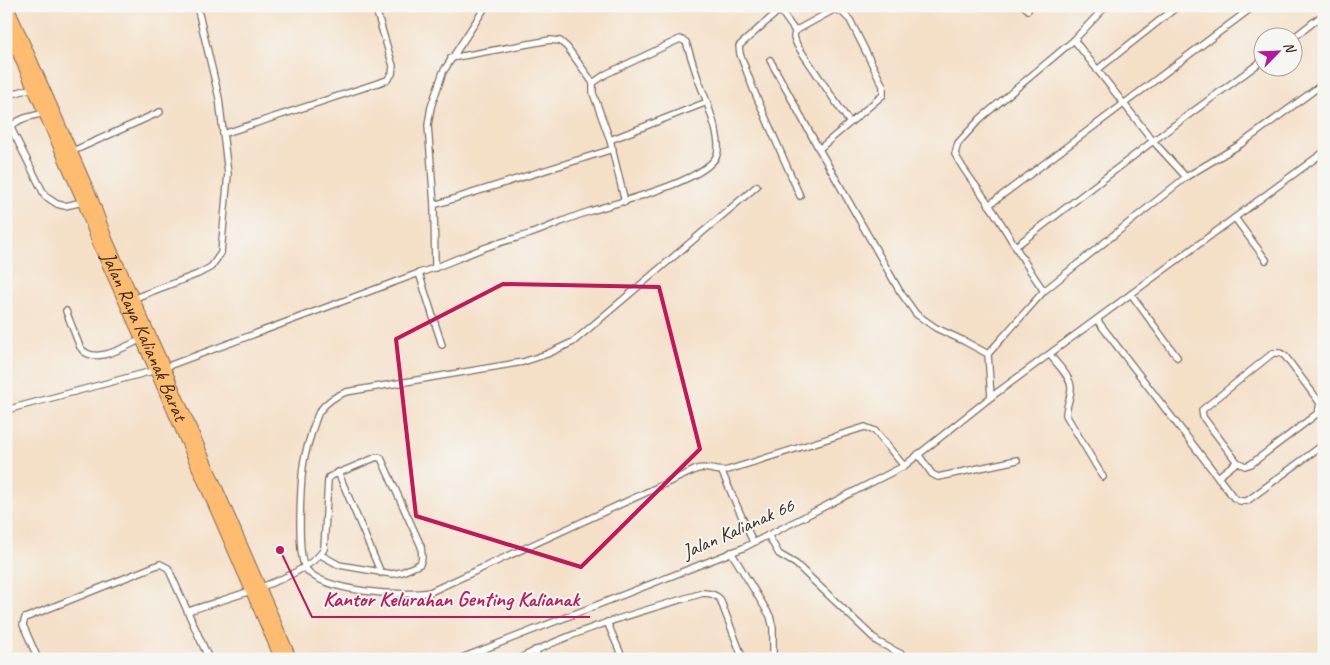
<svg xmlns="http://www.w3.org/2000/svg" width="1330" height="665" font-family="Caveat,sans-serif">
<rect width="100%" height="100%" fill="#f6f6f2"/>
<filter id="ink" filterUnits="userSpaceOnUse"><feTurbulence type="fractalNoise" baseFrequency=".02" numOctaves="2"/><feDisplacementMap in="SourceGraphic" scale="10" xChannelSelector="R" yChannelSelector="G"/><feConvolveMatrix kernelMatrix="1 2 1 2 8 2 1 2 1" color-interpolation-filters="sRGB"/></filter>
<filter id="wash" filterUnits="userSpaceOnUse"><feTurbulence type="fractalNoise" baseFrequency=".0096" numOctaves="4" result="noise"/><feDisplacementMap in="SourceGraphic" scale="20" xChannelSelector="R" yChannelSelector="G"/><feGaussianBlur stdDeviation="1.12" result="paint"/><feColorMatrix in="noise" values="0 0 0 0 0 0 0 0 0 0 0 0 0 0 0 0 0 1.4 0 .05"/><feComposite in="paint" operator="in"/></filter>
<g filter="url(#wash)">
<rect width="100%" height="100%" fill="#f4dfc7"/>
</g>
<g filter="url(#ink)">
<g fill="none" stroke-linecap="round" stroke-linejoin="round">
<defs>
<g id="lane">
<path d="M784,6L739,46L740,54L754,91L800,196"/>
<path d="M1024,6L1028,10"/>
<path d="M780,10L795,31"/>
<path d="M1292,39L1324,14"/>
<path d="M1074,40L1153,141L1186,177"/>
<path d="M451,58L550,40L560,41L567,47L593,83V93L610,140L625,202"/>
<path d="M770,60L819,149"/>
<path d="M1097,70L1178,6"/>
<path d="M593,83L606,74L680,39L686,42L698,79L707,102L610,140"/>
<path d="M6,96L35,87"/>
<path d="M45,113C34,116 16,118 11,128L45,196L57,204L65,206L83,202"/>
<path d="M850,123L797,45L794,37L795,31L835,9L842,12L850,20L883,86V95L819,149L899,290L916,314L936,328L964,341L988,354L991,397"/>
<path d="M223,134L387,80L392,74L393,66L375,6"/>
<path d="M71,152L160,112"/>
<path d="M757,186L573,342L547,354L523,362L346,392C335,396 326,402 319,412C315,420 306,450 304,460C301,478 296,556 306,569C323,592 404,597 430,592L697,469C708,466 717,473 728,470L865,427L875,431L904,466"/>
<path d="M434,205L613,149"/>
<path d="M989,205L1254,6"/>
<path d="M1235,218L1266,260"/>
<path d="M1016,246L1153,141L1262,61"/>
<path d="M435,268L434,205L428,125L431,107L443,72L486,6"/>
<path d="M419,273L442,345"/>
<path d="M1044,291C1025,265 1010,236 992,209C980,190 965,174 955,154L958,143L981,118L1074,40L1106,6"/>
<path d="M1131,294L1177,357"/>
<path d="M132,299L198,274L211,267L221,253L228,174L219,98L197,6"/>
<path d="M66,311L80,347C93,367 126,346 142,339"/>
<path d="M1097,320L1234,498L1240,501H1247L1324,444"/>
<path d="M988,354L1044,291L1186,177L1241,144L1324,83"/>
<path d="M1050,355C1057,364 1071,377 1071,388C1071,397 1066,406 1066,415L1103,477"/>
<path d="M6,410L160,369L419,273C443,266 466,254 490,246C503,241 517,238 530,234C551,227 570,217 591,211C618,202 702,182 716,157C723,144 711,116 707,102"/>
<path d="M918,454L932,474L938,477L1017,460"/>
<path d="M338,472L381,573"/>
<path d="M722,472L753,542"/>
<path d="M1218,477L1237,462L1203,417L1202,410L1273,353H1280L1285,356L1320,403L1318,413L1251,464L1245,466L1237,462"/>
<path d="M768,535L779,554L796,564L878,642L911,659"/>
<path d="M731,552L770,616L773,628V659"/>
<path d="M189,611C222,599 306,579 324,549L328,480L329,477L377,457L381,458L421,546L422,558L420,564L402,572L392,574L339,565L321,555"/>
<path d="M607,622L623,659"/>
<path d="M535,650L539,659"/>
<path d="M38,659L23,625L25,618L160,564L168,568L209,659"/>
<path d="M459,659L743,548L904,466L991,397L1324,152"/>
<path d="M518,659C577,629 640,612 703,593C710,593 715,594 720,599L743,659"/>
</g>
<g id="highway">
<path id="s1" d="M6,14L88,201L102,240L160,369L286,659"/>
</g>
</defs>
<use href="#lane" stroke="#7c6959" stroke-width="8"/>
<use href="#highway" stroke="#7c6959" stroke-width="22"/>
<use href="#lane" stroke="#fff" stroke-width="5.5"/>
<use href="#highway" stroke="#febc70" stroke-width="20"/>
</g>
</g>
<path fill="none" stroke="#c2185b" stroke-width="4" stroke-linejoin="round" d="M503,284L659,287L700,449L581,567L416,516L396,339Z"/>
<g text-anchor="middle" stroke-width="4" stroke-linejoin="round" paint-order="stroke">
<g font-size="20" fill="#3b2a1e" stroke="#f6f6f2">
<text dy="7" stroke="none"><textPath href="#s1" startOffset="351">Jalan Raya Kalianak Barat</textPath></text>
<text transform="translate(738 528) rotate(-24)" y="7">Jalan Kalianak 66</text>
</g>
</g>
<path fill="none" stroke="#c2185b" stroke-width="2" d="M280 550L312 617H590"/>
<circle fill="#c2185b" stroke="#f6f6f2" stroke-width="2" cx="280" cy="550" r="5"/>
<g font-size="21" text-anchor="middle" font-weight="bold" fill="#c2185b" stroke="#f6f6f2" stroke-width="4" stroke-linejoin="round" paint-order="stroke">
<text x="451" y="606">Kantor Kelurahan Genting Kalianak</text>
</g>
<rect width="1330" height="665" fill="none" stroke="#f6f6f2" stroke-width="25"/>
<g transform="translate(1278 52) rotate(66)"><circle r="24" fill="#f6f6f2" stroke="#aba49d"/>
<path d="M0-4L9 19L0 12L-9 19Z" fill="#b5179e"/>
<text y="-8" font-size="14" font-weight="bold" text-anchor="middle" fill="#3b2a1e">N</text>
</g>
</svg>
